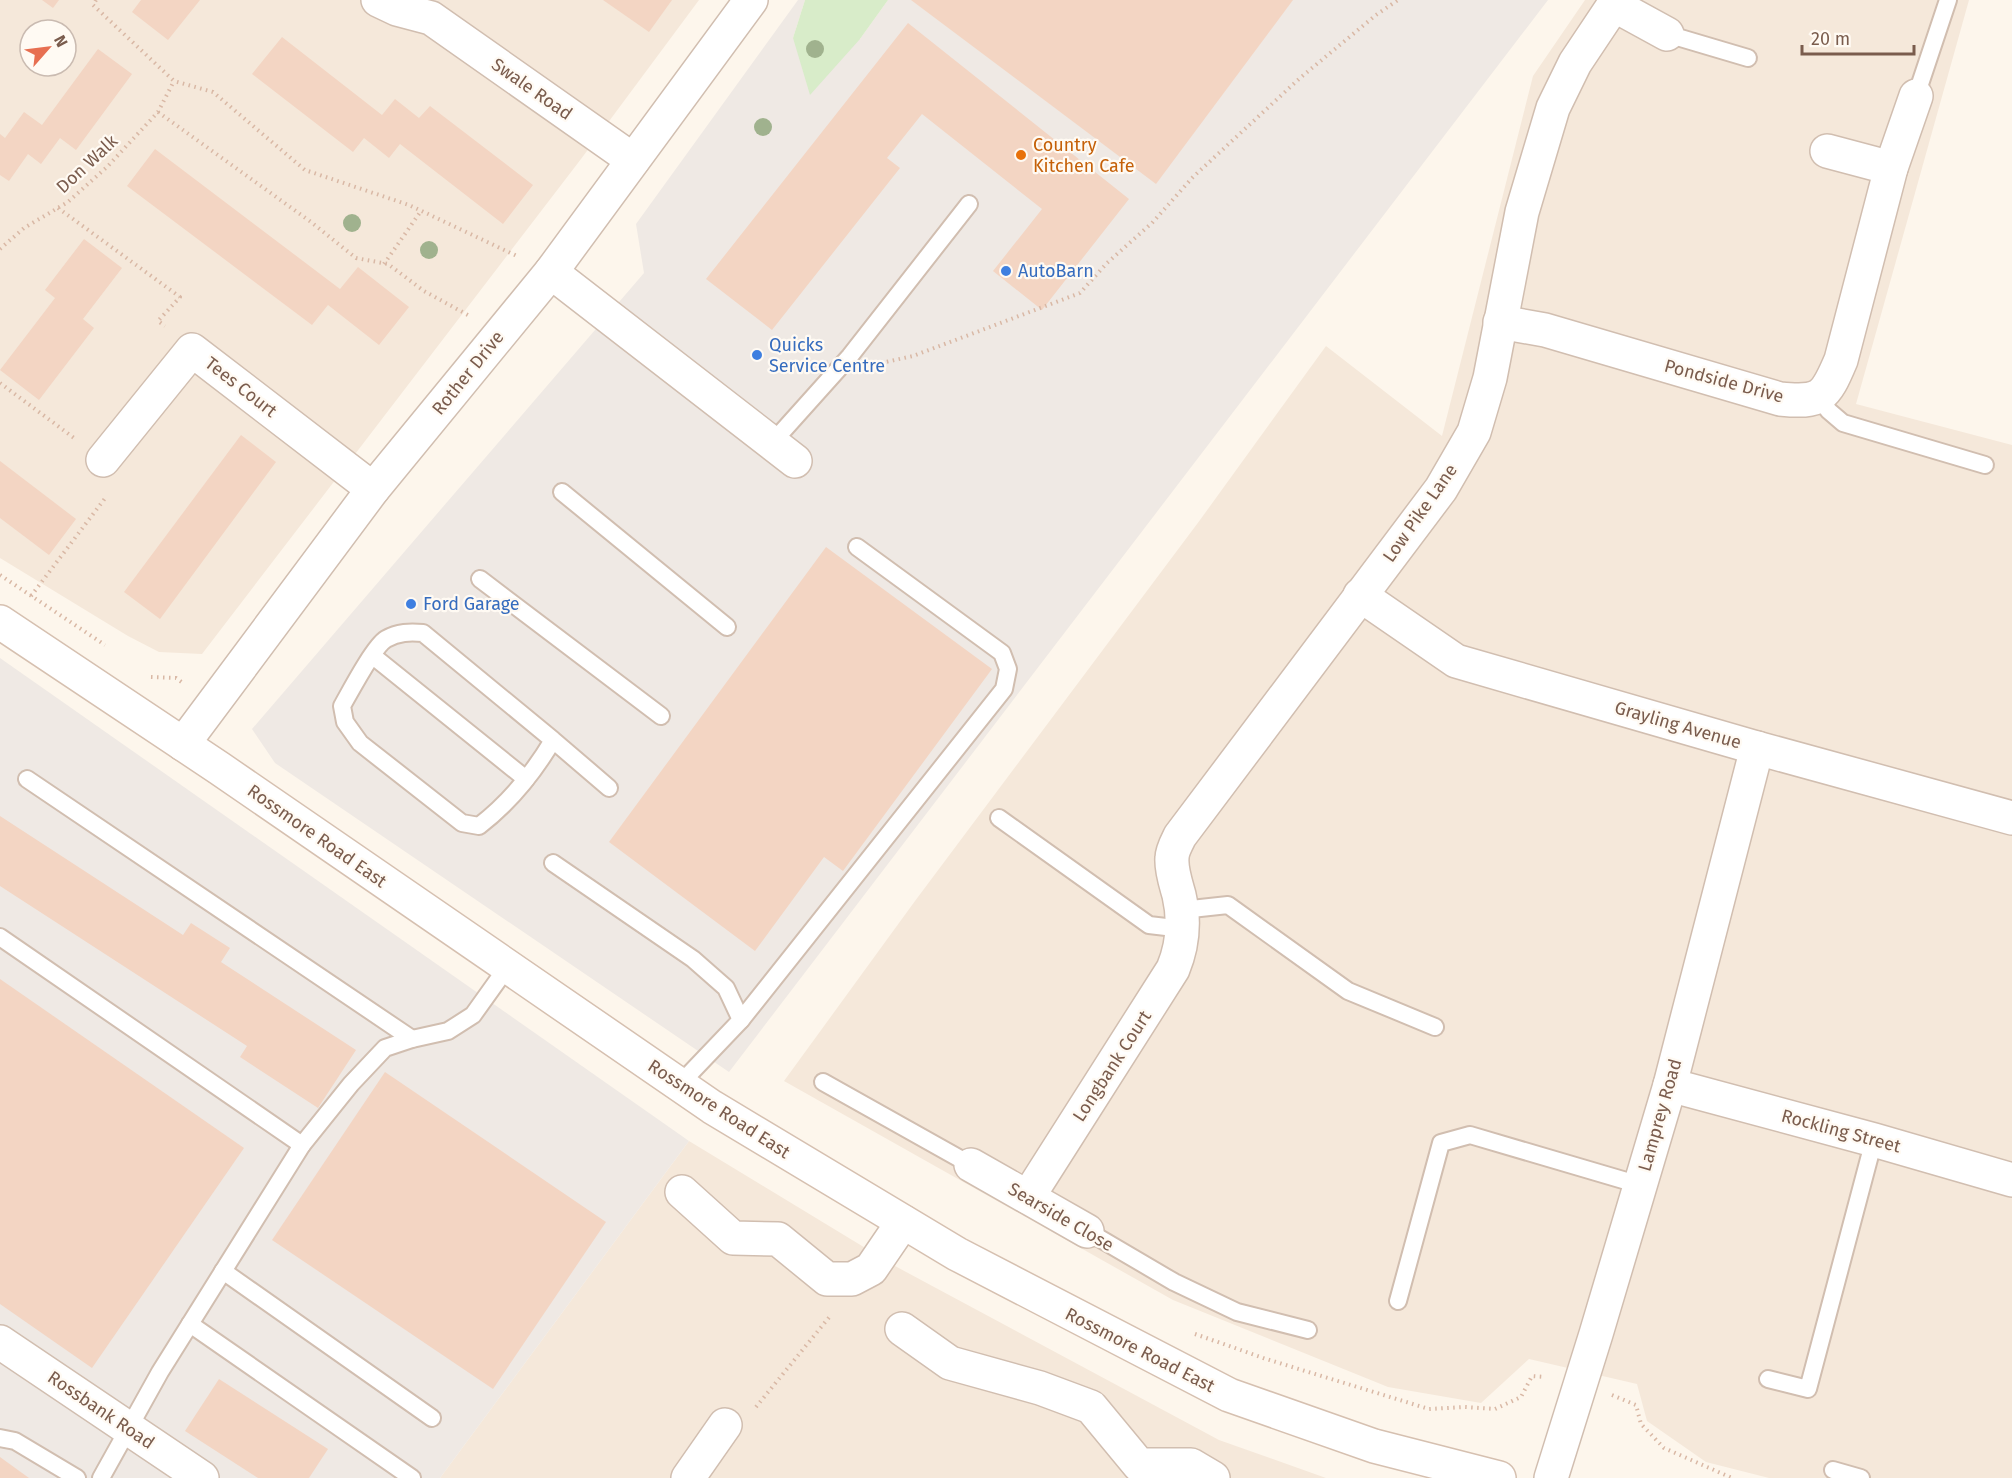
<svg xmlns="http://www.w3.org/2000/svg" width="2012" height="1478" font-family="'Fira Sans',sans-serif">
<rect width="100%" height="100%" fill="#fdf6ec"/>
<g fill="#f5e8da" fill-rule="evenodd">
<path d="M0,0H699L581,159L202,654L159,652L128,636L0,558ZM30,30H66V66H30Z"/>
<path d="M1585,0H1969L1856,404L2012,445V1478H1769L1706,1462L1647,1421L1637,1384L1529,1359L1481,1403L1388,1387L1173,1300L784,1081L915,901L1200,520L1326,346L1442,436L1533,76Z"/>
<path d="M689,1141L895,1266L1219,1440L1326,1478H440Z"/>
</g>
<g fill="#efe9e4">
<path d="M798,0H805L793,38L860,39L888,0H1548L729,1072L275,763L252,729L644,273L636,224Z"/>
<path d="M0,658L689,1141L440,1478H0Z"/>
</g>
<path fill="#d8ecc9" d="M805,0H888L860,39L810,95L793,38Z"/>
<g fill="#f3d5c3">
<path d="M42,0H59L53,8Z"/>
<path d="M141,0H200L168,40L132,12Z"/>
<path d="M603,0H672L649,32Z"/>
<path d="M911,0H1293L1156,184Z"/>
<path d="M908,23L1129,199L1042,310L993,271L1042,209L922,114L887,158L900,168L772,330L706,279Z"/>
<path d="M282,37L382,115L395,99L419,118L430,106L533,185L503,224L400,144L389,158L364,138L353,152L252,74Z"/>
<path d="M98,49L132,74L76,150L60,138L41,164L28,154L9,181L0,175V134L5,138L24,112L42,125Z"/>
<path d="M155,149L340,289L358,267L409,307L379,345L328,305L312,325L127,186Z"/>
<path d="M84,239L122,268L83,319L94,328L39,400L0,370L55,298L45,290Z"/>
<path d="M241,435L276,462L160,619L124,592Z"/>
<path d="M0,461L76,519L49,555L0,518Z"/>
<path d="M826,547L992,669L843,871L824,857L755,951L609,842Z"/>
<path d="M0,816L183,935L191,923L230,948L221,962L356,1050L318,1108L240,1057L247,1046L0,886Z"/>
<path d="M0,979L244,1148L92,1368L0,1304Z"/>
<path d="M385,1072L606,1222L493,1389L272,1240Z"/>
<path d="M219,1379L328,1449L309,1478H258L185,1431Z"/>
<path d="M0,1457L29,1478H0Z"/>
</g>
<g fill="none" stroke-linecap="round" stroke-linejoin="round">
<defs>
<g id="service">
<path d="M1667,34L1748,58"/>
<path d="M1916,96L1948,0"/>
<path d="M1818,397L1829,411L1843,423L1985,465"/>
<path d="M772,443L850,356L969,204"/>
<path d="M562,492L727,627"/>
<path d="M480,579L661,716"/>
<path d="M373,656L526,779"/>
<path d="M553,740L423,633C410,632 398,632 386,639C374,646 350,692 342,706L345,722L360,743L462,823L479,826C509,803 534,772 553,740L609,788"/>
<path d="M27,779L412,1039"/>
<path d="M999,818L1149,925L1183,929"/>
<path d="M553,863L693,959L726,988L741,1020L679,1085"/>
<path d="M1182,910L1228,905L1348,991L1435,1027"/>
<path d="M0,937L302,1145L160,1372L101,1478"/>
<path d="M741,1020L1004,689L1008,669L1002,653L857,547"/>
<path d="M823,1082L971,1165"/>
<path d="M302,1145L351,1084L385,1048L412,1039L448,1031L473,1015L508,966"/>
<path d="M1087,1231L1174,1282L1237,1312L1308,1330"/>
<path d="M223,1271L432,1418"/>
<path d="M1398,1301L1441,1143L1470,1135L1640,1185"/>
<path d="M190,1324L412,1478"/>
<path d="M1768,1379L1808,1389L1874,1140"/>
<path d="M0,1438L15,1441L77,1478"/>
<path d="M1833,1470L1861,1478"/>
</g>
<g id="minor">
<path d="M378,0L397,9L431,18L633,160"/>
<path d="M1614,5L1667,34"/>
<path d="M1827,151L1891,168"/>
<path d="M551,272L795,461"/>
<path d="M1500,322L1545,330L1780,399C1821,403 1825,398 1841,360L1891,168L1916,96"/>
<path d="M103,460L192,350L373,489"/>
<path d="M1360,595L1456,661L1757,748L2012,818"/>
<path d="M183,744L373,489L551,272L751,0"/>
<path d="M1670,1085L1874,1140L2012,1180"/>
<path d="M971,1165L1087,1231"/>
<path d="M682,1192L733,1238L778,1239L827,1279H852L871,1269L903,1222"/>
<path d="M1028,1197L1173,969C1183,945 1185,921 1179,895C1176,884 1171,870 1172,858C1172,851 1177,842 1180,836L1441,489L1474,432L1490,378L1522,212L1553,108L1575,63L1617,0"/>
<path d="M902,1329L950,1363L1040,1388L1091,1407L1139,1465H1191L1213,1478"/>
<path d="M0,1342L202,1478"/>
<path d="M688,1478L725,1425"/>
<path d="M1551,1478L1596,1334L1670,1085L1757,748"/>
</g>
<path id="secondary" d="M0,622L219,768L712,1107L957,1254L1229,1395L1374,1446L1499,1478"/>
</defs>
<use href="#service" stroke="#d1beb0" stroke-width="20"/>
<use href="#minor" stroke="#d1beb0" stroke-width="36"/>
<use href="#secondary" stroke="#d6c0b0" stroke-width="36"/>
<g stroke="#d9b8a5" stroke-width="4" stroke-dasharray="1.5 4.5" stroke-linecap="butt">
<path d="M96,0L93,5L174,81L213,92L305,170L409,205L519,257"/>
<path d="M158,112L311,222L356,258L388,264L424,291L468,315"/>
<path d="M58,208L180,297L158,321L165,326"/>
<path d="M0,249L24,228L68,202L107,167L158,112L174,81"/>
<path d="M384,264L421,211"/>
<path d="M881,363L913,356L1080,293L1107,263L1152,223L1193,177L1300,78L1376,15L1398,0"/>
<path d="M0,383L74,438"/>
<path d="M0,575L105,645"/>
<path d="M31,596L106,497"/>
<path d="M151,677L176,678L183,683"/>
<path d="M1195,1334L1263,1358L1429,1409L1465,1407L1495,1409L1521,1397L1532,1376L1545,1377"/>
<path d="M1612,1395L1636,1405L1641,1424L1664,1448L1732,1478"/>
<path d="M756,1407L831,1315"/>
</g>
<use href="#service" stroke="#fff" stroke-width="16"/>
<use href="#minor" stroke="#fff" stroke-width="33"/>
<use href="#secondary" stroke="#fff" stroke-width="33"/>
</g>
<g fill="#a0b28e">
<circle cx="815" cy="49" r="9"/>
<circle cx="763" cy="127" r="9"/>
<circle cx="352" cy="223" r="9"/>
<circle cx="429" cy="250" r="9"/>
</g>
<circle fill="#e8710a" stroke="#fffaf3" stroke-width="2" cx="1021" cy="155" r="6"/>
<g fill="#3f7fe0" stroke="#fffaf3" stroke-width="2">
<circle cx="1006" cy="271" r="6"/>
<circle cx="757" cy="355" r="6"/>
<circle cx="411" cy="604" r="6"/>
</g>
<g text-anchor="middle" stroke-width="4.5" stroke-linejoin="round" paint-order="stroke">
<g font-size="18" fill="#7a5c4d" stroke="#fffaf3">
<text transform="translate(532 89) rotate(35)" y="6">Swale Road</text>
<text transform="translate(87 164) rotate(-43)" y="6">Don Walk</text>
<text transform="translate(468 373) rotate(-51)" y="6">Rother Drive</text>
<text transform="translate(1724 381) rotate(15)" y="6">Pondside Drive</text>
<text transform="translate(241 387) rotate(38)" y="6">Tees Court</text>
<text transform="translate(1420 513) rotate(-55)" y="6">Low Pike Lane</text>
<text transform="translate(1678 725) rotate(16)" y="6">Grayling Avenue</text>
<text transform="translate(317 836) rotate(35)" y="6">Rossmore Road East</text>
<text transform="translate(1112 1066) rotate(-57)" y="6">Longbank Court</text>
<text transform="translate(719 1109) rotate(33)" y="6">Rossmore Road East</text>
<text transform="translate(1660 1115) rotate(-74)" y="6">Lamprey Road</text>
<text transform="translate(1841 1131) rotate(15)" y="6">Rockling Street</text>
<text transform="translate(1061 1217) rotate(30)" y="6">Searside Close</text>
<text transform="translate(1140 1350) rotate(27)" y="6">Rossmore Road East</text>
<text transform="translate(101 1410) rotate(34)" y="6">Rossbank Road</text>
</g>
<g font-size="18" fill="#c56008" stroke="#fffaf3" text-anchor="start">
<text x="1033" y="151">Country<tspan x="1033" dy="21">Kitchen Cafe</tspan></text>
</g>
<g font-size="18" fill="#366cbe" stroke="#fffaf3" text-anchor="start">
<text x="1018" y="277">AutoBarn</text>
<text x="769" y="351">Quicks<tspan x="769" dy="21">Service Centre</tspan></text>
<text x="423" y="610">Ford Garage</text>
</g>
</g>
<g transform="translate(48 48) rotate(62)"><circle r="28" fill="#fffaf3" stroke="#cabbb1" stroke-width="1.5"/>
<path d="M0-4.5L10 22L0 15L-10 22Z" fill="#e76f51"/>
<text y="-9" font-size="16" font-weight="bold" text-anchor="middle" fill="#7a5c4d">N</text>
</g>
<path d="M1802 45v9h112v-9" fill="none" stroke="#7a5c4d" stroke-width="3"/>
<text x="1811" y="45" font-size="18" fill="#7a5c4d" stroke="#fffaf3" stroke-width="4.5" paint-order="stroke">20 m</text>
</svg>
